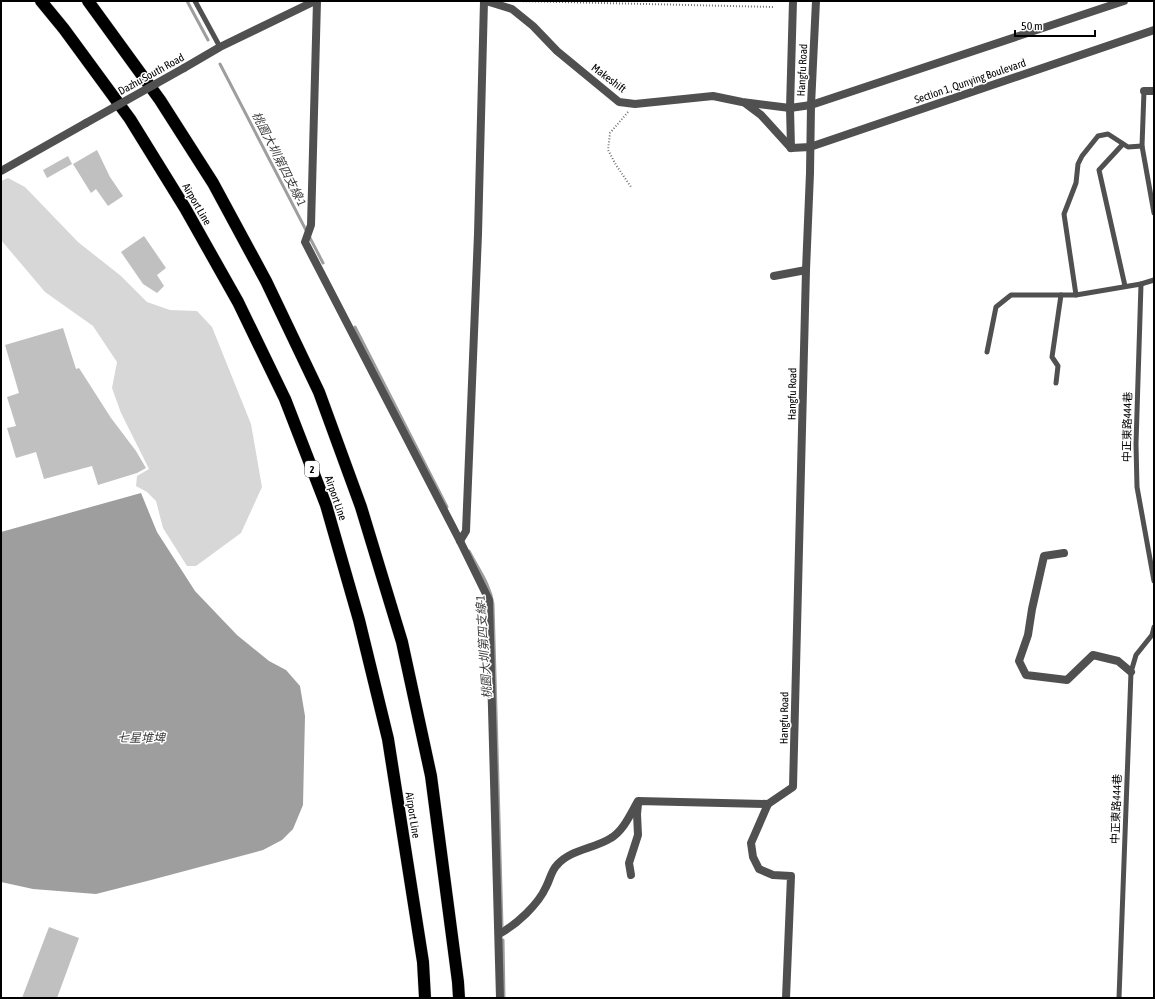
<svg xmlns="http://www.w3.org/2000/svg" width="1155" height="999" font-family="'Asap Condensed','Noto Sans TC',sans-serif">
<rect width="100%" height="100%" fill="#fff"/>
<path fill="#d7d7d7" d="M8,178L25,187L78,242L121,276L147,302L170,310L197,311L212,327L251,424L262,487L241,533L196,566H187L163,528L156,501L147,492L136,486L137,476L149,469L121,413L112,388L117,362L93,326L45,292L1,240V181Z"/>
<path fill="#9e9e9e" d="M141,493L157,532L195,591L237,635L269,661L286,670L300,686L305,716L303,805L293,829L282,840L263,850L151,880L96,894L33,889L1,882V532Z"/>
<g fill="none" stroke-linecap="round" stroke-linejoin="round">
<g stroke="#9e9e9e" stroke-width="3">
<path d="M187,1L208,40"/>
<path d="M220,64L323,263"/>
<path d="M355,327L447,507"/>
<path d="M469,551C478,569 490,584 493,604L502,926"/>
<path d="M503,940L504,998"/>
</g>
</g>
<g fill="#c0c0c0">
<path d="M97,150L110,177L123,196L108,206L96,189L91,193L73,164Z"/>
<path d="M68,156L72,164L47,178L43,170Z"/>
<path d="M144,236L166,268L157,275L164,286L157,293L143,284L121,252Z"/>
<path d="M63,328L76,369L79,368L111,418L136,451L146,468L137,473L98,485L92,466L44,479L36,452L16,458L7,428L16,426L7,397L19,393L5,345Z"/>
<path d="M49,927L79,938L57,998H22Z"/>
</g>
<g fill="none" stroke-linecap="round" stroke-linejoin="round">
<defs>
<g id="motorway">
<path d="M41,1L64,29L130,119L185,208L238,302L285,399L326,505L359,620L388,739L423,962L425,998"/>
<path d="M88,1L160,100L213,183L266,281L319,392L361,507L402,642L431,776L458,982L459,998"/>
</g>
</defs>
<use href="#motorway" stroke="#dbdbdb" stroke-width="13"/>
<g stroke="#727272" stroke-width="2" stroke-dasharray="1 2" stroke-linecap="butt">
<path d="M517,1L773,7"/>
<path d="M628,112L610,133L608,150L616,165L631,187"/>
</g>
<g stroke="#505050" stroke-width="5">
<path d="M195,1L220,47"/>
<path d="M1144,91L1142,146L1154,213"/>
<path d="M1123,144L1099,170L1125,286"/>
<path d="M1154,280L1141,284L1136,444L1137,487L1154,581"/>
<path d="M1076,295L1064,214L1076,183L1078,164L1082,156L1098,136L1108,134L1128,147L1142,146"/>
<path d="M987,352L996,307L1011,295H1076L1141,284"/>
<path d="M1056,383L1058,366L1052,357L1061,295"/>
<path d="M1119,998L1131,672L1136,655L1152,635L1154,627"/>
</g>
<g stroke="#505050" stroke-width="8">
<path d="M317,1L311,225L305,242L460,541L489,600L500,998"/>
<path d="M486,1L512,9L533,26L557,51L619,102L635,104L713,96L742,102L790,108"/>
<path d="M184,68L220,47L315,1"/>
<path d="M1144,91H1154"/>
<path d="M745,103L761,115L791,148"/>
<path d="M791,148L790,108L793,1"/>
<path d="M1,171L86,123"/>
<path d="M774,276L806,270"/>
<path d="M460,541L466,531L478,234L484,1"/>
<path d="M1064,553L1044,556L1032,609L1028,635L1019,661L1026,675L1067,680L1093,655L1118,661L1131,672"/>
<path d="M631,875L629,863L638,835L637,814L638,804"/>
<path d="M499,934C516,925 538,905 546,887C550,880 551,871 557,865C571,849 594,849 611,838C624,830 631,813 638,801L768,804"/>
<path d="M786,998L791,876L773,875L759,869L753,857L751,843L768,804L793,787L806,270L810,173L811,105L816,1"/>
</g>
<g stroke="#505050" stroke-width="8">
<path d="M790,108L811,105L1124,1"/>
<path d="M791,148L810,147L1154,30"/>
</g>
<use href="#motorway" stroke="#000" stroke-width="12"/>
<path stroke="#505050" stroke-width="8" d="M86,123L184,68"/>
</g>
<g text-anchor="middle" stroke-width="3" stroke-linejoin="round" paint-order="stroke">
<rect fill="#fff" stroke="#4c4c4c" stroke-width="1" x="305" y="461" width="14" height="16" rx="3"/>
<g font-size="10" font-weight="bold" fill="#000">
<text x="312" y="473">2</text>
</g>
<g font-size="11" fill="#000" stroke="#fff">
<text transform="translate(802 70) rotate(-87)" y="4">Hangfu Road</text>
<text transform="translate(151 74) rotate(-29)" y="4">Dazhu South Road</text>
<text transform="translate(609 78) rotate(37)" y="4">Makeshift</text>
<text transform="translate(970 81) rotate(-19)" y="4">Section 1, Qunying Boulevard</text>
<text transform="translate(197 204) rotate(60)" y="4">Airport Line</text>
<text transform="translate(792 394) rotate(-89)" y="4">Hangfu Road</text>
<text transform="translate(1127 427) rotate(-89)" y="4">中正東路444巷</text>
<text transform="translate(336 498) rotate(71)" y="4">Airport Line</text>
<text transform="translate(784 718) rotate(-89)" y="4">Hangfu Road</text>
<text transform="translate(1116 809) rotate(-88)" y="4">中正東路444巷</text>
<text transform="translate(413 815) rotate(81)" y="4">Airport Line</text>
</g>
<g font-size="12" font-style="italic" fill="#3f3f3f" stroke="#fff">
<text transform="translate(279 159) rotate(63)" y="4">桃園大圳第四支線-1</text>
<text transform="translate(484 647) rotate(-94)" y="4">桃園大圳第四支線-1</text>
<text x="141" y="742">七星堆埤</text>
</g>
</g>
<rect width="1155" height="999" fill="none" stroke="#000000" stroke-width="4"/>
<path d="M1015 30v6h80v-6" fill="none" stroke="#000000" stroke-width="2"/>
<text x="1021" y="30" font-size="12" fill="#000000" stroke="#ffffff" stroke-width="3" paint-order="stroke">50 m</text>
</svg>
